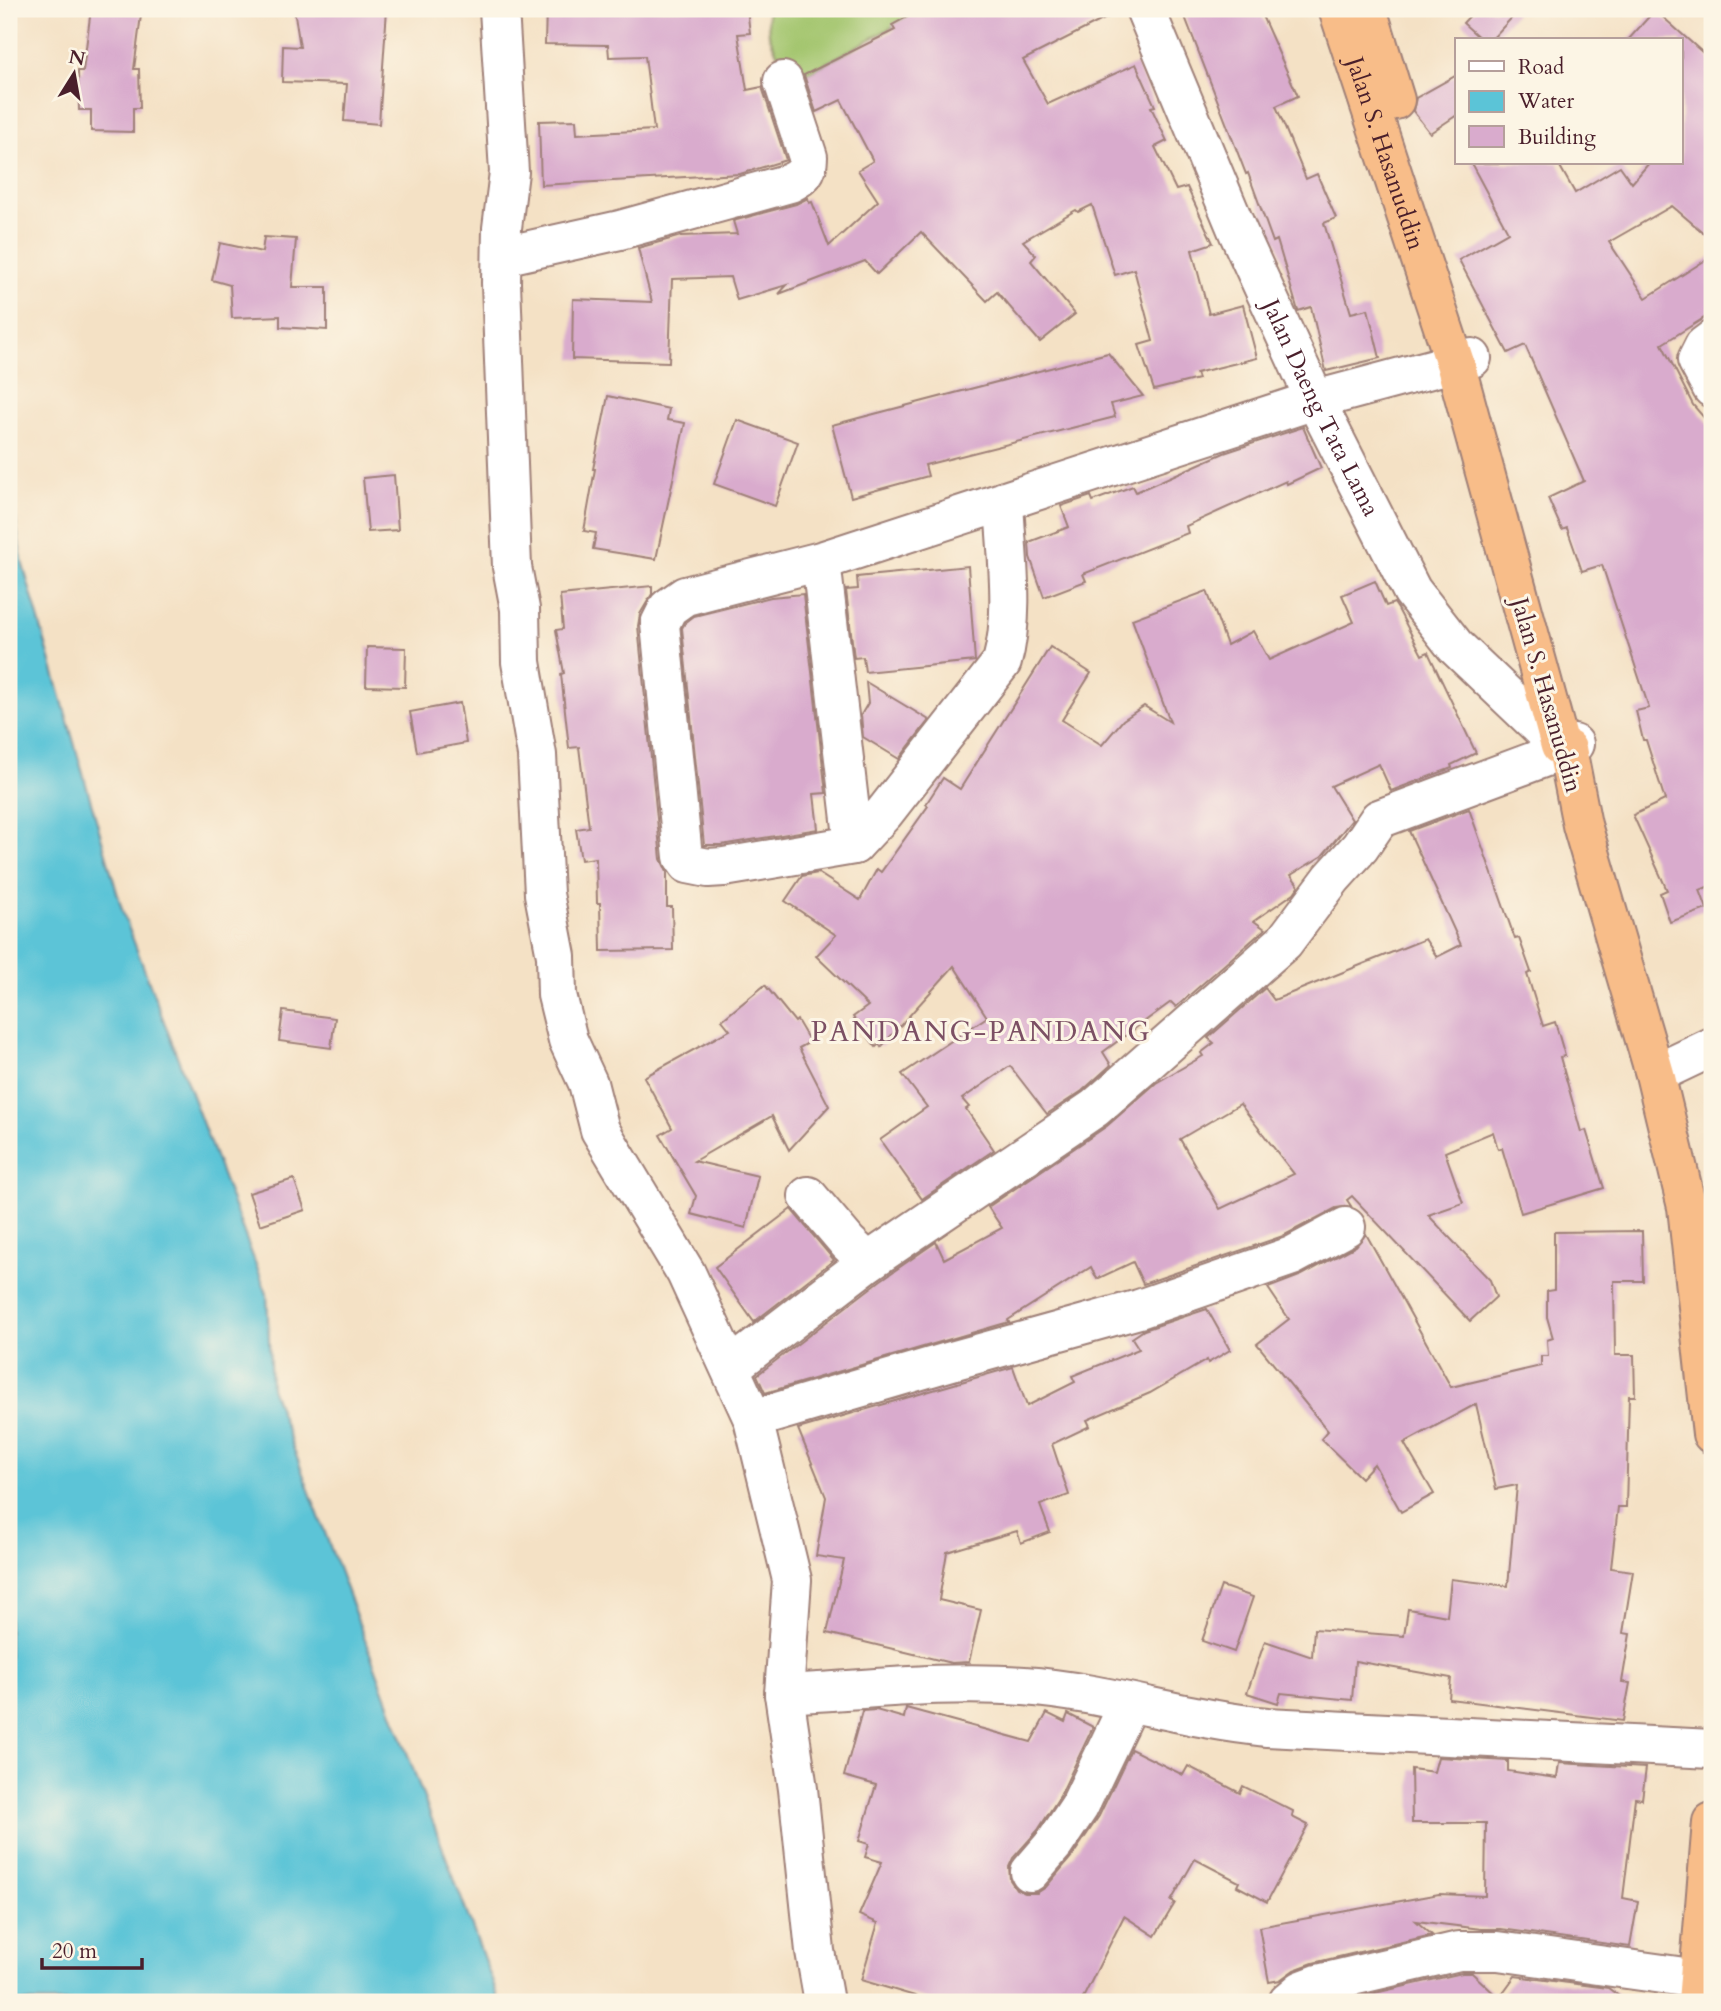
<svg xmlns="http://www.w3.org/2000/svg" width="1721" height="2011" font-family="Cardo,serif">
<rect width="100%" height="100%" fill="#fcf5e5"/>
<filter id="ink" filterUnits="userSpaceOnUse"><feTurbulence type="fractalNoise" baseFrequency=".0143" numOctaves="2"/><feDisplacementMap in="SourceGraphic" scale="14" xChannelSelector="R" yChannelSelector="G"/><feConvolveMatrix kernelMatrix="1 2 1 2 8 2 1 2 1" color-interpolation-filters="sRGB"/></filter>
<filter id="wash" filterUnits="userSpaceOnUse"><feTurbulence type="fractalNoise" baseFrequency=".00686" numOctaves="4" result="noise"/><feDisplacementMap in="SourceGraphic" scale="28" xChannelSelector="R" yChannelSelector="G"/><feGaussianBlur stdDeviation="1.57" result="paint"/><feColorMatrix in="noise" values="0 0 0 0 0 0 0 0 0 0 0 0 0 0 0 0 0 1.4 0 .05"/><feComposite in="paint" operator="in"/></filter>
<g filter="url(#wash)">
<rect width="100%" height="100%" fill="#f4e1c5"/>
<path fill="#a4c670" stroke="#77724e" stroke-width="2" d="M767,9H926L790,83L769,35Z"/>
<path fill="#5bc4d7" stroke="#527281" stroke-width="2" d="M9,483L23,565L123,913L267,1294L271,1388L500,2002H9Z"/>
<g id="blocks">
<g fill="#d9abcd" fill-rule="evenodd">
<path d="M91,9L141,15L134,69H139L140,108H133V132L91,131V110H79L78,71H83Z"/>
<path d="M294,9H387L379,124L344,121L347,84L282,82L283,46L300,47Z"/>
<path d="M546,9H747L750,33L738,34L747,90L762,87L786,160L740,174L541,185L539,121L576,120L577,134L654,130L645,56L609,57L608,45L545,44Z"/>
<path d="M921,9H1124L1023,60L1048,104L1136,64L1155,106L1151,107L1167,141L1155,147L1176,190L1187,187L1213,243L1192,250L1209,314L1243,305L1257,358L1196,373L1198,379L1154,390L1139,345L1153,341L1134,269L1115,275L1092,205L1078,212L1076,210L1023,241L1036,255L1031,261L1075,314L1040,342L997,292L987,301L921,232L877,274L865,261L779,294L787,285L737,300L730,277L672,279L669,362L572,359L573,299L652,302L638,248L681,236L737,234L733,221L796,204L808,198L809,203L812,202L829,246L878,201L858,170L873,161L841,100L816,112L804,75L895,30L892,25Z"/>
<path d="M1182,9H1259L1298,96L1276,106L1306,179L1317,174L1336,218L1324,223L1351,313L1368,309L1380,358L1326,371L1311,307L1298,311L1277,240L1273,242L1248,173L1246,174Z"/>
<path d="M1476,9H1520L1491,40H1482L1463,23Z"/>
<path d="M1655,10L1712,61V240L1672,206L1609,242L1646,298L1712,256V313L1662,344L1693,405L1712,427V885L1700,890L1707,909L1670,922L1660,893L1667,890L1633,815L1665,800L1646,740H1643L1636,711L1649,708L1602,565L1582,571L1567,528L1562,530L1548,498L1584,481L1525,345L1508,353L1459,260L1508,232L1471,163H1558L1575,193L1620,166L1632,183L1649,163H1681V40H1628Z"/>
<path d="M1457,75V115L1430,133L1413,111L1416,98Z"/>
<path d="M264,237L296,239L292,287H327V330L280,327V316L232,318L230,285L212,280L220,243L262,252Z"/>
<path d="M1108,353L1143,396L1111,404L1115,417L925,465L928,476L851,497L832,425Z"/>
<path d="M608,396L669,409L667,420L685,423L656,559L593,549L596,533L584,531L595,469H593Z"/>
<path d="M737,420L798,442L775,506L714,484Z"/>
<path d="M1303,427L1321,468L1287,484L1286,481L1186,526L1188,533L1083,574L1086,581L1044,597L1030,557L1029,542L1069,527L1061,506L1091,496L1093,501L1133,486L1136,492L1224,453Z"/>
<path d="M394,475L398,530L368,532L363,478Z"/>
<path d="M968,566L975,661L865,672L863,657L854,658L846,590L858,589L857,577Z"/>
<path d="M1375,581L1386,606L1394,603L1398,609L1422,655L1428,652L1476,753L1451,765L1452,768L1391,791L1379,764L1331,786L1352,820L1322,856L1291,875L1299,886L1294,893L1254,921L1265,929L1176,1007L1171,1002L1103,1052L1111,1065L1082,1091L1047,1114L1010,1066L962,1099L969,1107L966,1109L994,1150L922,1199L880,1140L927,1107L902,1074L987,1017L954,966L881,1047L879,1044L876,1047L853,1017L868,1006L816,956L836,935L785,901L802,876L818,873L860,900L877,869L881,872L928,806L926,804L943,778L960,789L1050,647L1091,673L1062,720L1102,745L1123,720L1144,706L1170,722L1132,619L1207,591L1227,645L1253,631L1269,660L1354,622L1342,595Z"/>
<path d="M652,586V594L640,614L638,626L661,859L667,872V907H672L673,950L601,951L600,903H597L596,858L581,860L576,829L589,827L579,747L569,748L561,674L564,673L556,630L563,629L560,595Z"/>
<path d="M803,594L826,793L814,794L818,829L721,845H704L682,628L685,623L694,616L771,597Z"/>
<path d="M367,647L406,648L405,687L366,686Z"/>
<path d="M866,682L929,720L899,759L863,737L861,715L868,703Z"/>
<path d="M460,703L466,743L417,752L410,712Z"/>
<path d="M1469,809L1515,939L1519,938L1531,972L1527,974L1543,1026L1555,1022L1565,1056L1560,1057L1581,1132L1586,1130L1604,1188L1521,1213L1502,1148L1498,1149L1493,1132L1445,1152L1463,1203L1428,1215L1490,1280L1496,1297L1470,1321L1352,1196L1347,1200L1351,1206L1336,1208L1283,1236L1143,1284L1133,1262L1097,1279L1091,1267L1008,1320L1009,1322L765,1393L757,1375L881,1280L936,1242L944,1259L1002,1228L988,1207L1107,1126L1156,1083L1203,1056L1201,1053L1214,1043L1208,1038L1265,988L1274,1000L1425,939L1437,957L1461,945L1409,831ZM1240,1104L1294,1174L1220,1209L1180,1139Z"/>
<path d="M765,985L795,1022L797,1020L810,1042L799,1048L829,1106L789,1150L772,1116L694,1161L758,1176L746,1228L691,1214L696,1196L660,1135L672,1128L644,1077L730,1030L722,1020Z"/>
<path d="M283,1011L335,1018L331,1048L279,1041Z"/>
<path d="M294,1179L305,1210L260,1225L249,1193Z"/>
<path d="M791,1209L834,1260L754,1322L715,1267Z"/>
<path d="M1642,1231L1643,1281H1614L1615,1355H1634L1635,1396H1629L1626,1507H1618L1611,1568L1633,1571L1623,1633L1630,1634L1622,1682L1630,1683L1623,1721L1449,1699L1451,1678L1355,1661L1352,1700L1281,1693L1278,1703L1247,1693L1265,1641L1312,1657L1314,1629L1404,1636L1408,1609L1447,1616L1451,1579L1508,1586L1517,1485L1496,1489L1476,1404L1404,1443L1434,1494L1401,1512L1374,1464L1361,1478L1321,1439L1328,1431L1257,1344L1289,1319L1268,1288L1302,1275L1356,1246L1366,1234L1451,1387L1541,1366V1356H1548L1547,1340L1553,1338L1547,1317V1291L1554,1290V1232Z"/>
<path d="M1207,1309L1230,1350L1208,1363L1207,1360L1150,1393L1087,1420L1090,1426L1052,1444L1069,1495L1040,1505L1050,1532L1021,1543L1017,1531L947,1552L939,1600L981,1610L969,1662L951,1663L827,1633L844,1560L816,1556L826,1497L798,1429L1013,1367L1027,1406L1075,1382L1072,1376L1139,1349L1132,1338L1144,1330Z"/>
<path d="M1221,1586L1253,1597L1234,1652L1202,1641Z"/>
<path d="M906,1708L1031,1742L1047,1713L1065,1722L1068,1714L1093,1727L1060,1796L1038,1830L1013,1858L1009,1867L1010,1880L1016,1889L1025,1893H1037L1046,1887L1073,1855L1099,1816L1131,1749L1183,1775L1188,1766L1240,1793L1243,1786L1293,1811L1292,1817L1308,1825L1267,1902L1237,1886L1239,1882L1195,1859L1171,1901L1175,1903L1155,1936L1124,1916L1081,2002H935L861,1980L878,1923L859,1915L882,1862L865,1857L869,1844L859,1841L876,1785L844,1776L862,1711L876,1710L904,1718Z"/>
<path d="M1438,1757L1508,1761V1771L1557,1778L1559,1763L1646,1768L1642,1799L1635,1798L1623,1898L1638,1901L1630,1947L1501,1929H1481L1416,1921L1432,1935L1313,1963L1294,1970L1280,1980L1269,1982L1259,1927L1439,1894L1485,1896L1486,1823H1412L1411,1769L1434,1772Z"/>
<path d="M1462,1973H1472L1499,1998L1515,1976L1608,1988L1627,2002H1336Z"/>
</g>
</g>
</g>
<g filter="url(#ink)">
<use href="#blocks" fill-opacity="0" stroke="#9f8078" stroke-width="2"/>
<g fill="none" stroke-linecap="round" stroke-linejoin="round">
<defs>
<g id="minor">
<path d="M499,9L509,172L502,228L501,283L512,567L520,609L521,662L537,755L544,894L556,956L557,995L568,1040L588,1083L600,1130L686,1273L753,1419L792,1580L784,1694L798,1789L815,1951L824,2002"/>
<path id="s1" d="M1145,9L1238,232L1315,400L1412,591L1455,646L1560,746L1574,744"/>
<path d="M503,256L620,230L790,183C802,177 808,172 808,157L783,81"/>
<path d="M1712,340L1704,346L1697,360L1712,388"/>
<path d="M1004,501C1006,552 1016,612 1002,662L884,813L854,845L724,867L708,868L688,864L683,857L660,624L668,608L685,596L821,561L1315,400L1472,358"/>
<path d="M821,561L854,845"/>
<path d="M1670,1067L1712,1047"/>
<path d="M808,1196L848,1243L868,1262"/>
<path d="M731,1367L868,1262L1095,1108L1284,942L1332,878L1360,847L1379,819L1567,749"/>
<path d="M753,1419L948,1362L1139,1309L1292,1256L1346,1227"/>
<path d="M784,1694C863,1690 945,1680 1024,1686C1106,1692 1185,1719 1267,1727L1712,1749"/>
<path d="M1030,1872L1055,1843L1079,1807L1129,1703"/>
<path d="M1288,2002L1302,1990L1318,1984L1459,1951H1498L1699,1979"/>
</g>
<g id="highway">
<path id="s2" d="M1338,9L1455,363L1560,746L1567,749L1582,825L1655,1074L1687,1207L1712,1434"/>
<path d="M1367,9L1395,100"/>
<path d="M1697,2002L1712,1822"/>
</g>
</defs>
<use href="#minor" stroke="#9f8078" stroke-width="42"/>
<use href="#highway" stroke="#9f8078" stroke-width="42"/>
<use href="#minor" stroke="#fff" stroke-width="38"/>
<use href="#highway" stroke="#f8bd89" stroke-width="38"/>
</g>
</g>
<g text-anchor="middle" stroke-width="6" stroke-linejoin="round" paint-order="stroke">
<g font-size="24" fill="#4a1f2b" stroke="#fcf5e5">
<text dy="8" stroke="none"><textPath href="#s2" startOffset="152">Jalan S. Hasanuddin</textPath></text>
<text dy="8" stroke="none"><textPath href="#s1" startOffset="436">Jalan Daeng Tata Lama</textPath></text>
<text transform="translate(1547 695) rotate(74)" y="8">Jalan S. Hasanuddin</text>
</g>
<g font-size="28" letter-spacing="2" fill="#7c5064" stroke="#fcf5e5">
<text x="981" y="1041">PANDANG-PANDANG</text>
</g>
</g>
<rect width="1721" height="2011" fill="none" stroke="#fcf5e5" stroke-width="35"/>
<rect x="1455" y="38" width="228" height="126" fill="#fcf5e5" stroke="#b59f9b" stroke-width="2"/>
<rect x="1469" y="61" width="35" height="10" fill="#ffffff" stroke="#b59f9b" stroke-width="2"/>
<text x="1518" y="74" font-size="21" fill="#4a1f2b">Road</text>
<rect x="1469" y="91" width="35" height="21" fill="#5bc4d7" stroke="#b59f9b" stroke-width="2"/>
<text x="1518" y="108" font-size="21" fill="#4a1f2b">Water</text>
<rect x="1469" y="126" width="35" height="21" fill="#d9abcd" stroke="#b59f9b" stroke-width="2"/>
<text x="1518" y="144" font-size="21" fill="#4a1f2b">Building</text>
<g transform="translate(74 74) rotate(11)" stroke="#fcf5e5" stroke-width="5" paint-order="stroke">
<path d="M0-5L12 26L0 18L-12 26Z" fill="#4a1f2b"/>
<text y="-10" font-size="19" font-weight="bold" text-anchor="middle" fill="#4a1f2b">N</text>
</g>
<path d="M42 1958v10h100v-10" fill="none" stroke="#4a1f2b" stroke-width="3.5"/>
<text x="52" y="1958" font-size="21" fill="#4a1f2b" stroke="#fcf5e5" stroke-width="5" paint-order="stroke">20 m</text>
</svg>
